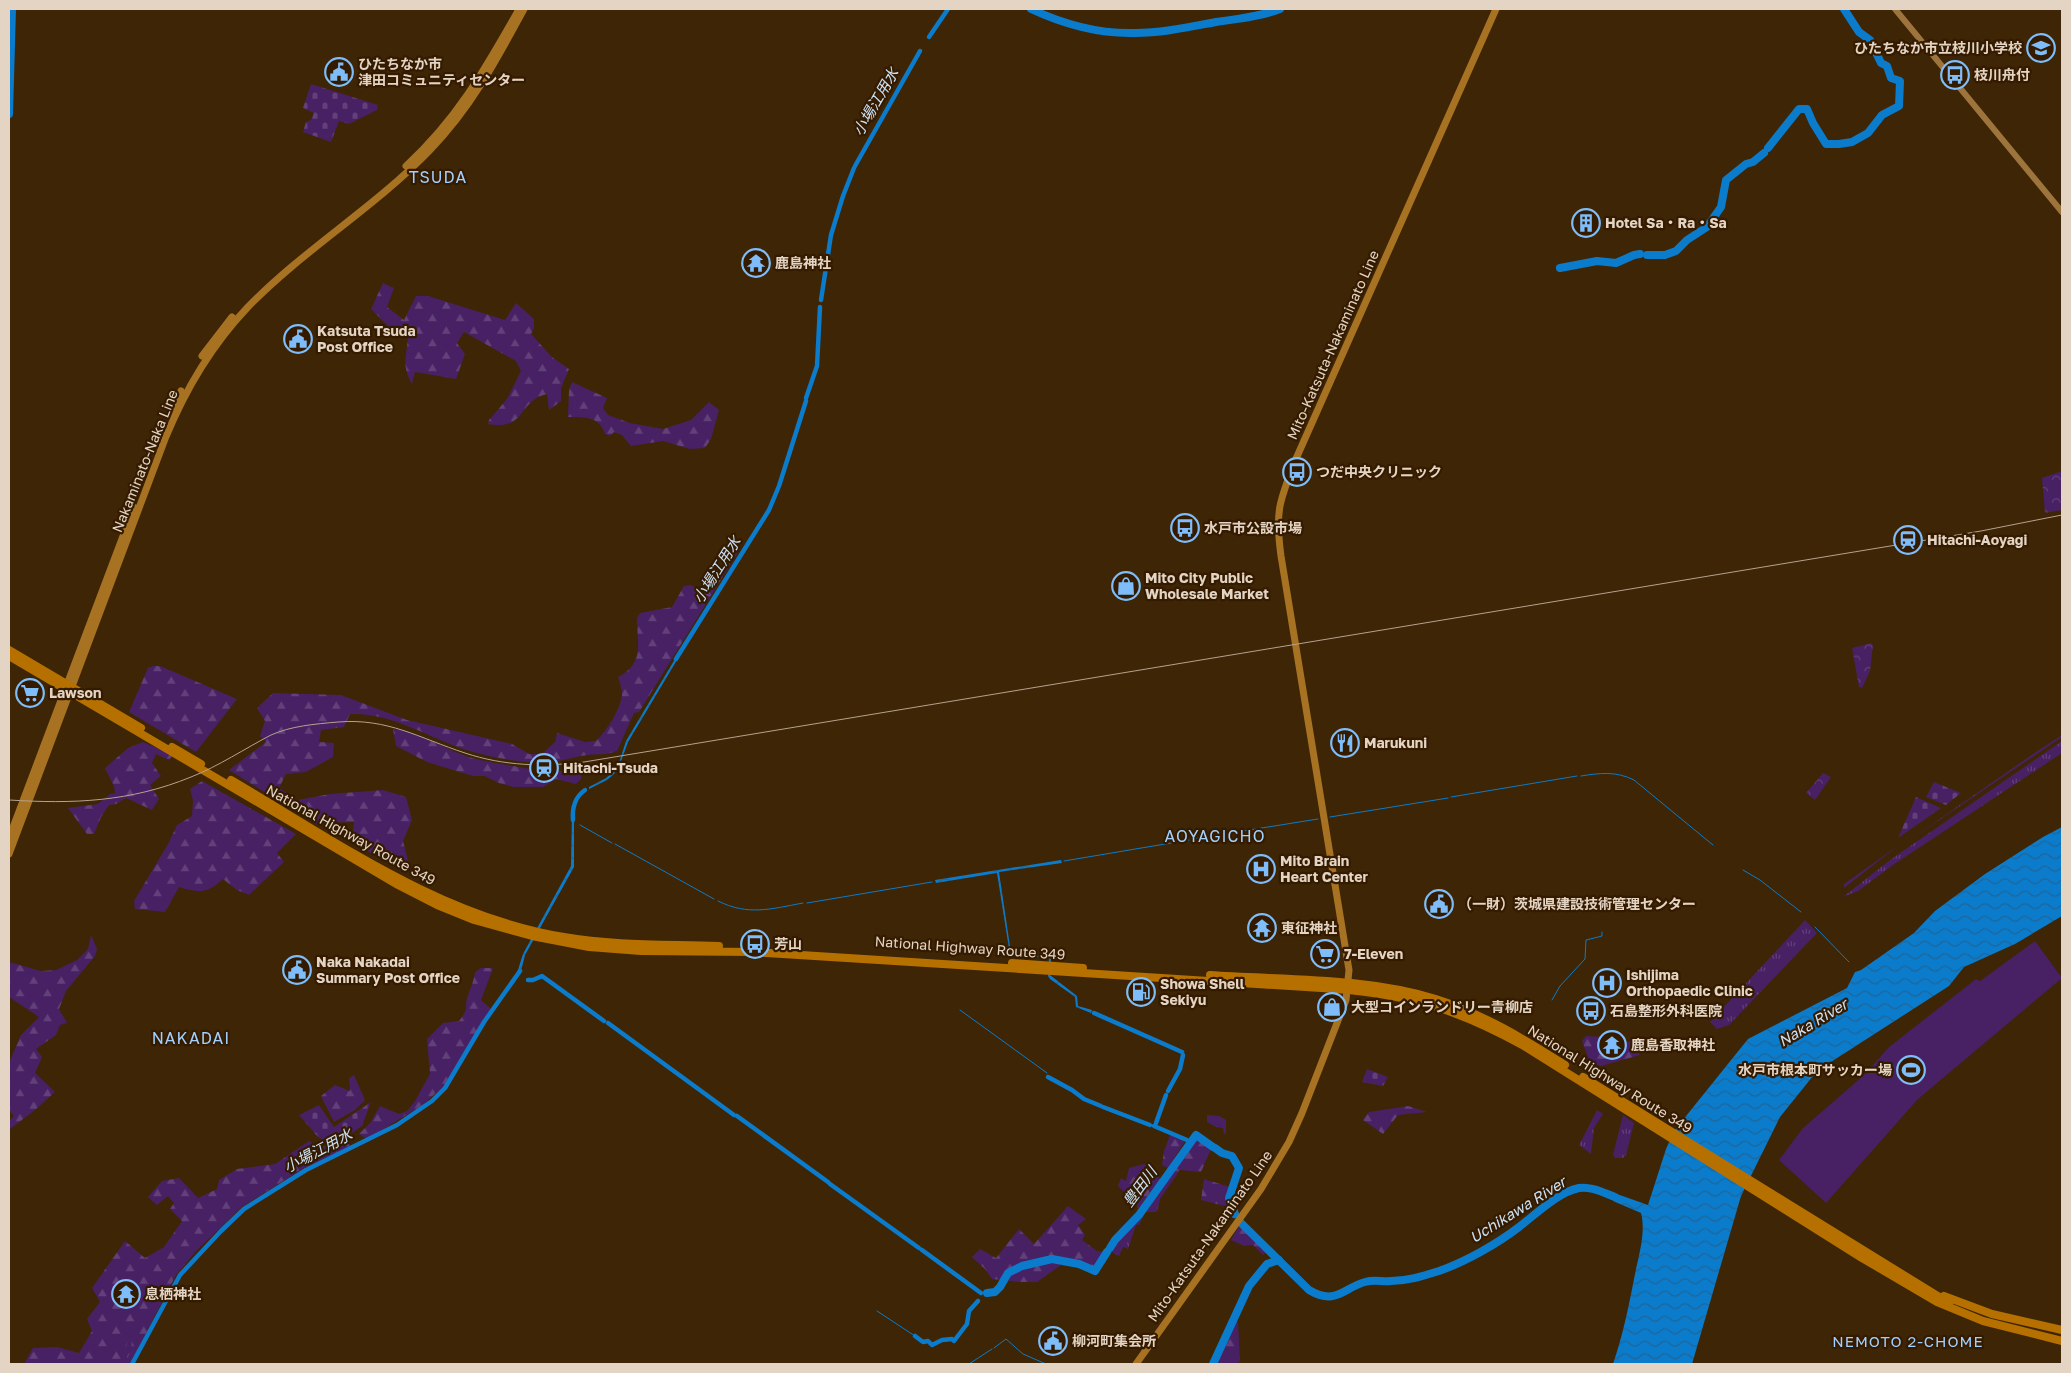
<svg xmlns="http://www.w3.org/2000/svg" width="2071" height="1373" font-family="'Golos Text','Noto Sans JP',sans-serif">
<defs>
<pattern id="grass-tufts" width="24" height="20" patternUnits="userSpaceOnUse" patternTransform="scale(1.25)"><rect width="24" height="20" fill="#482064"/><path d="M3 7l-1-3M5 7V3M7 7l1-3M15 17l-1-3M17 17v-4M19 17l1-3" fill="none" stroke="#624079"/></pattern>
<pattern id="forest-firs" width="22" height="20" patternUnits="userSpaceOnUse" patternTransform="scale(1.25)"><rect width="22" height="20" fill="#482064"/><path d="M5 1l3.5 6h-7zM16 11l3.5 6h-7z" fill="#624079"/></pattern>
<pattern id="cemetery-stones" width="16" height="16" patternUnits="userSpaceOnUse" patternTransform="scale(1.25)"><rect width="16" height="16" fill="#482064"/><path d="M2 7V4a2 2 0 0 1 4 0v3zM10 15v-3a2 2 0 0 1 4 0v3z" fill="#624079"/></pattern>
<pattern id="park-crowns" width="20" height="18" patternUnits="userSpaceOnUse" patternTransform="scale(1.25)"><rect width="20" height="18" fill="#482064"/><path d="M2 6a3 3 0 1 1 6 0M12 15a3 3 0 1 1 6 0" fill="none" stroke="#624079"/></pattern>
<pattern id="water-waves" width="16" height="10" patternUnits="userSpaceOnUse" patternTransform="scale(1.25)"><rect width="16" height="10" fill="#0b7bcb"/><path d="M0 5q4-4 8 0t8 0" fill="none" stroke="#1f6698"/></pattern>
</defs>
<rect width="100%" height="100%" fill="#3e2505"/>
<g fill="url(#grass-tufts)">
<path d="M2062,735V737L1908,841L2033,754Z"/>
<path d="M2062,741V753L1893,865L1858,891L1843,897L1890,860Z"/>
<path d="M1899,845L1844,888V884Z"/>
<path d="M1805,920L1817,933L1729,1025L1717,1029L1710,1022Z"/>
<path d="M1597,1110L1603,1114L1594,1128L1591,1154L1579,1145Z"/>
<path d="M1623,1115L1634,1123L1626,1155L1623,1158H1615L1613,1155Z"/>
<path d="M1142,1213H1145L1139,1225H1136L1128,1249L1123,1247L1119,1256L1110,1251L1116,1241Z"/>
</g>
<g fill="url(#forest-firs)">
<path d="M383,283L394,288L387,307L404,320L416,296H428L505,320L516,303L534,319V328L531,334L552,357L569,369L561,388V401L549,410L547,394C517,401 527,431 488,424L489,420L507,399L521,371L516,361L464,332L457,343L465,354L456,379L415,372L412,384C400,364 408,354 408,332L392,330L371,309Z"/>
<path d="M572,382L607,398L603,408L608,415L630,423L663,429L691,420L709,402L719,410L711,439L705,448L690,449L663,441L631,446L622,435L614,432L610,436L605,434C600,416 583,417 568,417L569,390Z"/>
<path d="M740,549L639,712L634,713L617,751C607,755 597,754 587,755C577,756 567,760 557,761C530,765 499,759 473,752C432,740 393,712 350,714L344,727L321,730L319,742L334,743L333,757L306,772L286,774L279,788L298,800L330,794L383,790L406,797L412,820L403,841L409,864L405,873L352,842L354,822L315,823L229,770L266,742L260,736L265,721L257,708L273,693L341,695L407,720L512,744L529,754H542L555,742L557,733L585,742L596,741C606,731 617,715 621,700C624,693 620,684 618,677C645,663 637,644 637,618L640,613L672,607L684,586L691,585L701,591L727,561L731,550Z"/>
<path d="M153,666H160L237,699L196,752L129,712L148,668Z"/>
<path d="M393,729C416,730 448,751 472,758C495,764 518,766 540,771C553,774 566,767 581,774V779L576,784L556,779L543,787H514L499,783L485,776H473L427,762L396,746Z"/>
<path d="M143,742L173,755L169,760L156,754L152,763L161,776L150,785L159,799L152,810L126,798L116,804L109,805L101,817L94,834H87L68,808L98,804L110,794L115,793L114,786L105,768L128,748Z"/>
<path d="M202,781L296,834L277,853L284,862L249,895L237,890L223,879C207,894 199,893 179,887L165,912L135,909L134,901L168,844L177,825L192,816L193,800L190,789Z"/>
<path d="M91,935L97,949L95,956L66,991L59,1009L67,1023L60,1025L56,1035L36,1049L42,1057L35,1073L55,1092L35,1110L10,1129L9,1121L14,1116L9,1110V1063L21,1035L39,1017L9,997V962L41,971L56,970L77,960L88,949Z"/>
<path d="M481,968H493L481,1000L491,1009L443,1087L421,1106L367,1139L359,1134L370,1123L380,1106L399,1114L407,1111L415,1101L430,1074L427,1039L443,1023L459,1021C471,1006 463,1008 468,995C471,987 474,981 475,972Z"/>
<path d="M1615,1035L1618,1038L1607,1043L1608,1051L1634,1039L1640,1055L1601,1066L1588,1062V1057L1582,1041L1586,1036L1605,1037Z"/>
<path d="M354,1075L365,1100L355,1110L334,1122L321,1096L335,1085L350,1091L349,1078Z"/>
<path d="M1408,1106L1427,1112L1398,1115L1383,1134L1363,1120L1369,1112Z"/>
<path d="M1207,1115L1219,1116L1226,1120V1133L1224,1134L1223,1128L1216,1127L1207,1122Z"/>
<path d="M1170,1135L1185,1141L1168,1168L1162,1165L1164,1151Z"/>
<path d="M1197,1138L1211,1149L1201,1172L1180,1170L1160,1199L1157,1212H1143Z"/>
<path d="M309,1141L318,1147L349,1144L350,1147L304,1168L243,1206L197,1250L176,1275L130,1364H24L33,1348L57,1347L79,1353L92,1331L87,1319L100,1302L92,1288L125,1241L145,1258L164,1247L182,1221L170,1209L174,1203L168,1196L157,1205L148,1197L162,1181L179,1178L198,1198L217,1189L219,1180L237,1169L275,1164Z"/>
<path d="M1144,1164L1151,1168L1160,1179L1138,1209L1135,1199L1138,1191L1125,1193L1118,1186L1121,1178L1126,1181L1129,1168Z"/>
<path d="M1204,1179L1230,1187L1227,1199L1234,1215L1232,1218L1225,1206L1201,1200Z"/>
<path d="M1068,1206L1086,1219L1078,1225L1085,1235L1082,1240L1097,1251L1105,1252L1094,1268L1061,1265L1037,1282H1020L992,1279L985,1269L972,1257L980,1249L996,1258L1019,1229L1034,1244Z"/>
<path d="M1240,1224L1267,1252L1263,1255L1253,1245L1244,1246L1231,1240Z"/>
<path d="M1234,1321L1238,1322L1240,1362L1234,1364H1215Z"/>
</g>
<g fill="url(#cemetery-stones)">
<path d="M311,84L378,105L377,110L349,124L339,121L331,142L303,132L306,122L311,120L314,113L303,108Z"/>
<path d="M1934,782L1961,793L1946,805L1926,797Z"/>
<path d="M1916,797L1941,808L1898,838Z"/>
<path d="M1367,1069L1388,1077L1383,1086L1362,1082Z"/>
<path d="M371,1102L362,1126L340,1141L323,1140L318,1137L299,1115L319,1105L334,1127Z"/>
</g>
<g fill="url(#park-crowns)">
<path d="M2062,471V510L2045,513L2042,478Z"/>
<path d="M1871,643L1873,645L1870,671L1862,688L1859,687L1852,648Z"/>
<path d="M1823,773L1831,777L1815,800L1806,793Z"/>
<path d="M129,1339H132L131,1351L128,1358H122Z"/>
</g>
<path fill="#482064" d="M2035,941L2062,978L1918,1099L1826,1203L1779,1160L1803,1128L1863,1076L1889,1047L1976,979L1980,981Z"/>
<g fill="url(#water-waves)">
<path d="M678,654L680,655L628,742L620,764L614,774L607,780L589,789V787L606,778L612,773L619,763L626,741Z"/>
<path d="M572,814H574V867L525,955L520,975L517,973L523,954L571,866Z"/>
<path d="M2062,827V916L2015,944L1964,967L1949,986L1817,1071L1780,1117L1741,1196L1692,1364H1613C1623,1335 1629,1305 1635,1274C1639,1254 1646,1232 1641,1213L1613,1201L1617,1194L1648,1205L1666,1149L1674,1131L1748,1039L1847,988L1855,972L1861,970L1914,933L1935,911L1985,874L2043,837Z"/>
<path d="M1061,860L1062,863L999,872L1011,953L1051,957L1050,975L1077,996L1078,1006L1092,1010L1091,1013L1076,1007L1075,997L1050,979L1048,976L1049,958L1010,955L997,873L936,883L935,880Z"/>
</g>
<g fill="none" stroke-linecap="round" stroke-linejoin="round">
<g stroke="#0b7bcb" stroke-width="1">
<path d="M1581,776C1600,773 1616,771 1634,780L1713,845"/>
<path d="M1451,797L1577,776"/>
<path d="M1330,817L1448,798"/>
<path d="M580,825L612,843"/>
<path d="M1193,839L1318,819"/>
<path d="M615,844L714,899"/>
<path d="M1064,861L1189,840"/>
<path d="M1743,870L1760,880L1801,912"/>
<path d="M718,901C748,916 771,909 803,903"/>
<path d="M807,903L932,882"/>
<path d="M1815,927L1849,962"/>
<path d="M1552,1000L1560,986L1585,959L1586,940L1602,936V932"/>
<path d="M960,1010L1047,1073"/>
<path d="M877,1311L915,1336"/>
<path d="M994,1348L1006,1339L1023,1354L1046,1364"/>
<path d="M969,1364L992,1349"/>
</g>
<g stroke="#0b7bcb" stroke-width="4.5">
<path d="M929,37L948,9"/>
<path d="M855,166L920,51"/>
<path d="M821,300L831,235L843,196L854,168"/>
<path d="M806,398L817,366L820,307"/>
<path d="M676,659L769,510L779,486L806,401"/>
<path d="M573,820C572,808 575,797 585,790"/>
<path d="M528,980H533L542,976L604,1021"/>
<path d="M1094,1013L1182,1052"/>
<path d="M608,1023L734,1115"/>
<path d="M1048,1077L1072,1090L1084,1099L1101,1106"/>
<path d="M1168,1091L1180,1069L1183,1055"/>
<path d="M1103,1107L1150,1125"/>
<path d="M737,1116L828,1182"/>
<path d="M1156,1123L1166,1095"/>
<path d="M1154,1126L1187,1140"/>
<path d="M830,1184L919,1248"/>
<path d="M922,1250L981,1293"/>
<path d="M915,1336L923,1342L928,1341L932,1345L942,1340L952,1339L954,1341L967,1324L969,1311L978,1301"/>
<path d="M132,1364L180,1275L221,1231L244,1209L306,1170L397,1125L432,1101L445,1088L484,1022L520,971"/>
</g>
<g stroke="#0b7bcb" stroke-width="8">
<path d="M1031,9C1063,24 1100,34 1135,33C1162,33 1189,27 1216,22C1237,19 1259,17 1280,9"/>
<path d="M9,114L12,9"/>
<path d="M1768,148L1799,109H1807L1813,123L1826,144H1839L1852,142L1868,133L1882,115L1899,106L1900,81L1891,78L1887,66L1881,63L1870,40L1859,32L1844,9"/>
<path d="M1647,255H1665L1676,251L1687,240L1707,227L1721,207L1726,180L1746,164L1753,162L1764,153"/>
<path d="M1560,268L1597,261L1616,263L1634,255L1640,254"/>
<path d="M1215,1148L1222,1153L1232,1156L1239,1168L1229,1198L1235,1214"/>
<path d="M1241,1223L1309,1290C1336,1306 1343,1288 1365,1282C1375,1279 1382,1282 1391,1281C1408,1281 1423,1276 1439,1271C1465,1262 1497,1244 1519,1227C1535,1215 1558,1192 1579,1188C1591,1186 1604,1193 1615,1197"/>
<path d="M1110,1248L1115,1240L1139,1215L1196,1135L1213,1147"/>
<path d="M987,1293L995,1292L1000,1287L1008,1273L1022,1266L1052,1259L1079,1264L1095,1271L1107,1252"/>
<path d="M1213,1364L1249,1286L1267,1264L1279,1260"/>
</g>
<path stroke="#9d743c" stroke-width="6" d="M1895,9L2062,212"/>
<g stroke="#a77222" stroke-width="7">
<path d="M406,166C457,119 484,71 518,11"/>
<path d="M202,356L232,317"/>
<path d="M170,415L181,391"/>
<path d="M9,838L134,507"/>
<path d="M9,854L165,439C185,390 211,346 247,308C303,250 374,208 430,150C471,108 497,59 524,9"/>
<path d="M1136,1364L1261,1189L1289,1142L1302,1113L1346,1000L1349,970L1281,556C1275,512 1279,502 1295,461L1496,9"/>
</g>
<g stroke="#b57000" stroke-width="8">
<path d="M9,650L141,728"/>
<path d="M9,656L398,885L437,905L474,920L532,936L589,947L641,951L752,952L1337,989C1411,995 1459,1010 1524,1046L1862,1258L1937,1302L1983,1321L2062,1341"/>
<path d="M172,747L201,764"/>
<path d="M231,780C337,842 441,917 564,937C616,946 667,944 719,946"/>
<path d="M1012,963L1083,968"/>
<path d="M1210,975C1284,980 1364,977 1436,999C1483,1014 1524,1039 1565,1065"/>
<path d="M1583,1077L1949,1303"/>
<path d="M1944,1296L1992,1314L2062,1330"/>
</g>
<path stroke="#b5a38e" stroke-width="1" d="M9,800C73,804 130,802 191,777C219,766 244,749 271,735C291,726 315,724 338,722C388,718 419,738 465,753C504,766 543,767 584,762L1981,531L2062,515"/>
</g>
<defs>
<symbol id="school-ring" viewBox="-11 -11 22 22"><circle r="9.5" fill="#341b00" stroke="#7ebdf9" stroke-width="1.5"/><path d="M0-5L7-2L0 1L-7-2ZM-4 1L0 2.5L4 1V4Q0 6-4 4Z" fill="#7ebdf9"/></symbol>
<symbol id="civic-ring" viewBox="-11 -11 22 22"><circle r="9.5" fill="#341b00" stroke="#7ebdf9" stroke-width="1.5"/><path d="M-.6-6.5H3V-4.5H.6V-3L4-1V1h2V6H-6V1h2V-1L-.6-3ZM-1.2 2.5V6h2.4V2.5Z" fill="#7ebdf9"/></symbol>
<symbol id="bus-ring" viewBox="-11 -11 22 22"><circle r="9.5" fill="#341b00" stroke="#7ebdf9" stroke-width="1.5"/><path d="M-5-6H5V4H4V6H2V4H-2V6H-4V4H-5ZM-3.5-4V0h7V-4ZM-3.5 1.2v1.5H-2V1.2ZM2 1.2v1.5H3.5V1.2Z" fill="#7ebdf9"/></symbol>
<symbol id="building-ring" viewBox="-11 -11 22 22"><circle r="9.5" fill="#341b00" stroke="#7ebdf9" stroke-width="1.5"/><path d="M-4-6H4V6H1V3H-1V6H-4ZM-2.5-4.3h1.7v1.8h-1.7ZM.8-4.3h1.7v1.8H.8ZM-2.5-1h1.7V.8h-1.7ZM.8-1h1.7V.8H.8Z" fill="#7ebdf9"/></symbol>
<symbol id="temple-ring" viewBox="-11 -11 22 22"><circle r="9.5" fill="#341b00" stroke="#7ebdf9" stroke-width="1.5"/><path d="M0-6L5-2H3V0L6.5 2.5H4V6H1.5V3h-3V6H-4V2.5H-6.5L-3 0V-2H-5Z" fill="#7ebdf9"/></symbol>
<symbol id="station-ring" viewBox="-11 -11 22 22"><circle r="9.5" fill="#341b00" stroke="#7ebdf9" stroke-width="1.5"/><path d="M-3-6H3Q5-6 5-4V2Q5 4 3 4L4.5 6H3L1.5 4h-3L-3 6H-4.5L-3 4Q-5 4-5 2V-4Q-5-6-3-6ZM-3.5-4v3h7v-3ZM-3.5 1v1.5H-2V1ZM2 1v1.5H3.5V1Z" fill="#7ebdf9"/></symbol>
<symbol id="shop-ring" viewBox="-11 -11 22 22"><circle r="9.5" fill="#341b00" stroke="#7ebdf9" stroke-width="1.5"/><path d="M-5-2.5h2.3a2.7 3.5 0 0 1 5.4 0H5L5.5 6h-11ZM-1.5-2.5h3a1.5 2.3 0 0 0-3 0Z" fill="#7ebdf9"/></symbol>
<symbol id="supermarket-ring" viewBox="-11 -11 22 22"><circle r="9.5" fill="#341b00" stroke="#7ebdf9" stroke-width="1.5"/><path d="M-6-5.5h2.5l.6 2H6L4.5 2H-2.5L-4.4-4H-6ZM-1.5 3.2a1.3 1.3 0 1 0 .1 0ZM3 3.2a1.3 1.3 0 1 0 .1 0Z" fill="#7ebdf9"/></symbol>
<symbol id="restaurant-ring" viewBox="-11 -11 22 22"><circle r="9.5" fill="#341b00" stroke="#7ebdf9" stroke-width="1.5"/><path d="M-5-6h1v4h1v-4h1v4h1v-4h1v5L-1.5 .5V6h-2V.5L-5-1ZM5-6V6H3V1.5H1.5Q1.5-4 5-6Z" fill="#7ebdf9"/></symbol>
<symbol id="hospital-ring" viewBox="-11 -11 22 22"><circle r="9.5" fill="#341b00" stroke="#7ebdf9" stroke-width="1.5"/><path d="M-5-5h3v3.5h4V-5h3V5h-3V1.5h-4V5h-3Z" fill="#7ebdf9"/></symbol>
<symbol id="fuel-ring" viewBox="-11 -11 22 22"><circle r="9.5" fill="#341b00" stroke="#7ebdf9" stroke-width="1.5"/><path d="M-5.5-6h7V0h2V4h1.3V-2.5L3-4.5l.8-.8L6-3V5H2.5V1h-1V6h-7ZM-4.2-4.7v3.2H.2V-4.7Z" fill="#7ebdf9"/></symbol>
<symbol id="stadium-ring" viewBox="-11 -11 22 22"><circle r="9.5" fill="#341b00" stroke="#7ebdf9" stroke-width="1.5"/><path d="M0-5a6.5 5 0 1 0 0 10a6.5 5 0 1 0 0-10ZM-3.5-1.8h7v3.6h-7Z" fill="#7ebdf9"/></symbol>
</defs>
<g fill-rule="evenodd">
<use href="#school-ring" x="2025" y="32" width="32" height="32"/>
<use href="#civic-ring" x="323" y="56" width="32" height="32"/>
<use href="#bus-ring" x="1939" y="59" width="32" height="32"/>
<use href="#building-ring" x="1570" y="207" width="32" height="32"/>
<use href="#temple-ring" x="740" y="247" width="32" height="32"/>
<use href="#civic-ring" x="282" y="323" width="32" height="32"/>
<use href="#bus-ring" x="1281" y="456" width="32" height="32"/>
<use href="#bus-ring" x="1169" y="512" width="32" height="32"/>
<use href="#station-ring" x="1892" y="524" width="32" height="32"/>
<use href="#shop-ring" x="1110" y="570" width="32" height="32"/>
<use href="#supermarket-ring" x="14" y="677" width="32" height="32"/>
<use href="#restaurant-ring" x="1329" y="727" width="32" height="32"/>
<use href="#station-ring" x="528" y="752" width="32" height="32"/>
<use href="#hospital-ring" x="1245" y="853" width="32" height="32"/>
<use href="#civic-ring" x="1423" y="888" width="32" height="32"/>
<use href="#temple-ring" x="1246" y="912" width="32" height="32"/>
<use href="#bus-ring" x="739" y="928" width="32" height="32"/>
<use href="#supermarket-ring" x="1309" y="938" width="32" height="32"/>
<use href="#civic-ring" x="281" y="954" width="32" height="32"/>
<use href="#hospital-ring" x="1591" y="967" width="32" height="32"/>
<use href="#fuel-ring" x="1125" y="976" width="32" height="32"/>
<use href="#shop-ring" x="1316" y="991" width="32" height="32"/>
<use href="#bus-ring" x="1575" y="995" width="32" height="32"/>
<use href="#temple-ring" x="1596" y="1029" width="32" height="32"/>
<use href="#stadium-ring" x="1895" y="1054" width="32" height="32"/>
<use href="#temple-ring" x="110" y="1278" width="32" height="32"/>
<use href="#civic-ring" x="1037" y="1325" width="32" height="32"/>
</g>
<g text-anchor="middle" stroke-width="4.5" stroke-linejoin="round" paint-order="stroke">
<g font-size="14" font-weight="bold" fill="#e4d4c3" stroke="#341b00" text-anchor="start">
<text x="2022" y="53" text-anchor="end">ひたちなか市立枝川小学校</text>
<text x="358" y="69">ひたちなか市<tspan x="358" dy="16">津田コミュニティセンター</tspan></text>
<text x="1974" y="80">枝川舟付</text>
<text x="1605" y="228">Hotel Sa・Ra・Sa</text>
<text x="775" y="268">鹿島神社</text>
<text x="317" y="336">Katsuta Tsuda<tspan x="317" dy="16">Post Office</tspan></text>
<text x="1316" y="477">つだ中央クリニック</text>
<text x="1204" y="533">水戸市公設市場</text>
<text x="1927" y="545">Hitachi-Aoyagi</text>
<text x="1145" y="583">Mito City Public<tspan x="1145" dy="16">Wholesale Market</tspan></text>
<text x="49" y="698">Lawson</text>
<text x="1364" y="748">Marukuni</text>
<text x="563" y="773">Hitachi-Tsuda</text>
<text x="1280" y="866">Mito Brain<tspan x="1280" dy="16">Heart Center</tspan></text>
<text x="1458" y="909">（一財）茨城県建設技術管理センター</text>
<text x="1281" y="933">東征神社</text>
<text x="774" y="949">芳山</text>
<text x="1344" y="959">7-Eleven</text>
<text x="316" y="967">Naka Nakadai<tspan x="316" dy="16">Summary Post Office</tspan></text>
<text x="1626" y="980">Ishijima<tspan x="1626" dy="16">Orthopaedic Clinic</tspan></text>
<text x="1160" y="989">Showa Shell<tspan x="1160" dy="16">Sekiyu</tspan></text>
<text x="1351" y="1012">大型コインランドリー青柳店</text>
<text x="1610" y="1016">石島整形外科医院</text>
<text x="1631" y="1050">鹿島香取神社</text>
<text x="1892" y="1075" text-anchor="end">水戸市根本町サッカー場</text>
<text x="145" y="1299">息栖神社</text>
<text x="1072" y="1346">柳河町集会所</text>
</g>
<g font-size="14" fill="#e4d4c3" stroke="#341b00">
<text transform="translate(1333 345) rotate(-66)" y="5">Mito-Katsuta-Nakaminato Line</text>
<text transform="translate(145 461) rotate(-68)" y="5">Nakaminato-Naka Line</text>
<text transform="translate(351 835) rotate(29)" y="5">National Highway Route 349</text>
<text transform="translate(970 948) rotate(4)" y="5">National Highway Route 349</text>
<text transform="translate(1610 1079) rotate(32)" y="5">National Highway Route 349</text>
<text transform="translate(1210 1236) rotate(-55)" y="5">Mito-Katsuta-Nakaminato Line</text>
</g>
<g font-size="15" font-style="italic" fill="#cce1f5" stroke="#341b00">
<text transform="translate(876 102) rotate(-60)" y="5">小場江用水</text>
<text transform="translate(717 570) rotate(-58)" y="5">小場江用水</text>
<text transform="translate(1813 1023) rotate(-31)" y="5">Naka River</text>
<text transform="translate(318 1151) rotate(-28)" y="5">小場江用水</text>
<text transform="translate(1140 1187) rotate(-53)" y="5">豊田川</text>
<text transform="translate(1518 1210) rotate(-32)" y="5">Uchikawa River</text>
</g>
<g font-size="15" letter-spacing="1" fill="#a2d0fd" stroke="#341b00">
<text x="1908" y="1347">NEMOTO 2-CHOME</text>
</g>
<g font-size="16" letter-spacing="1" fill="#a2d0fd" stroke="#341b00">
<text x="438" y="183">TSUDA</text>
<text x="1215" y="842">AOYAGICHO</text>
<text x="191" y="1044">NAKADAI</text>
</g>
</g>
<rect width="2071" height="1373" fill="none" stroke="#e4d4c3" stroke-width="20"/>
</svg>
